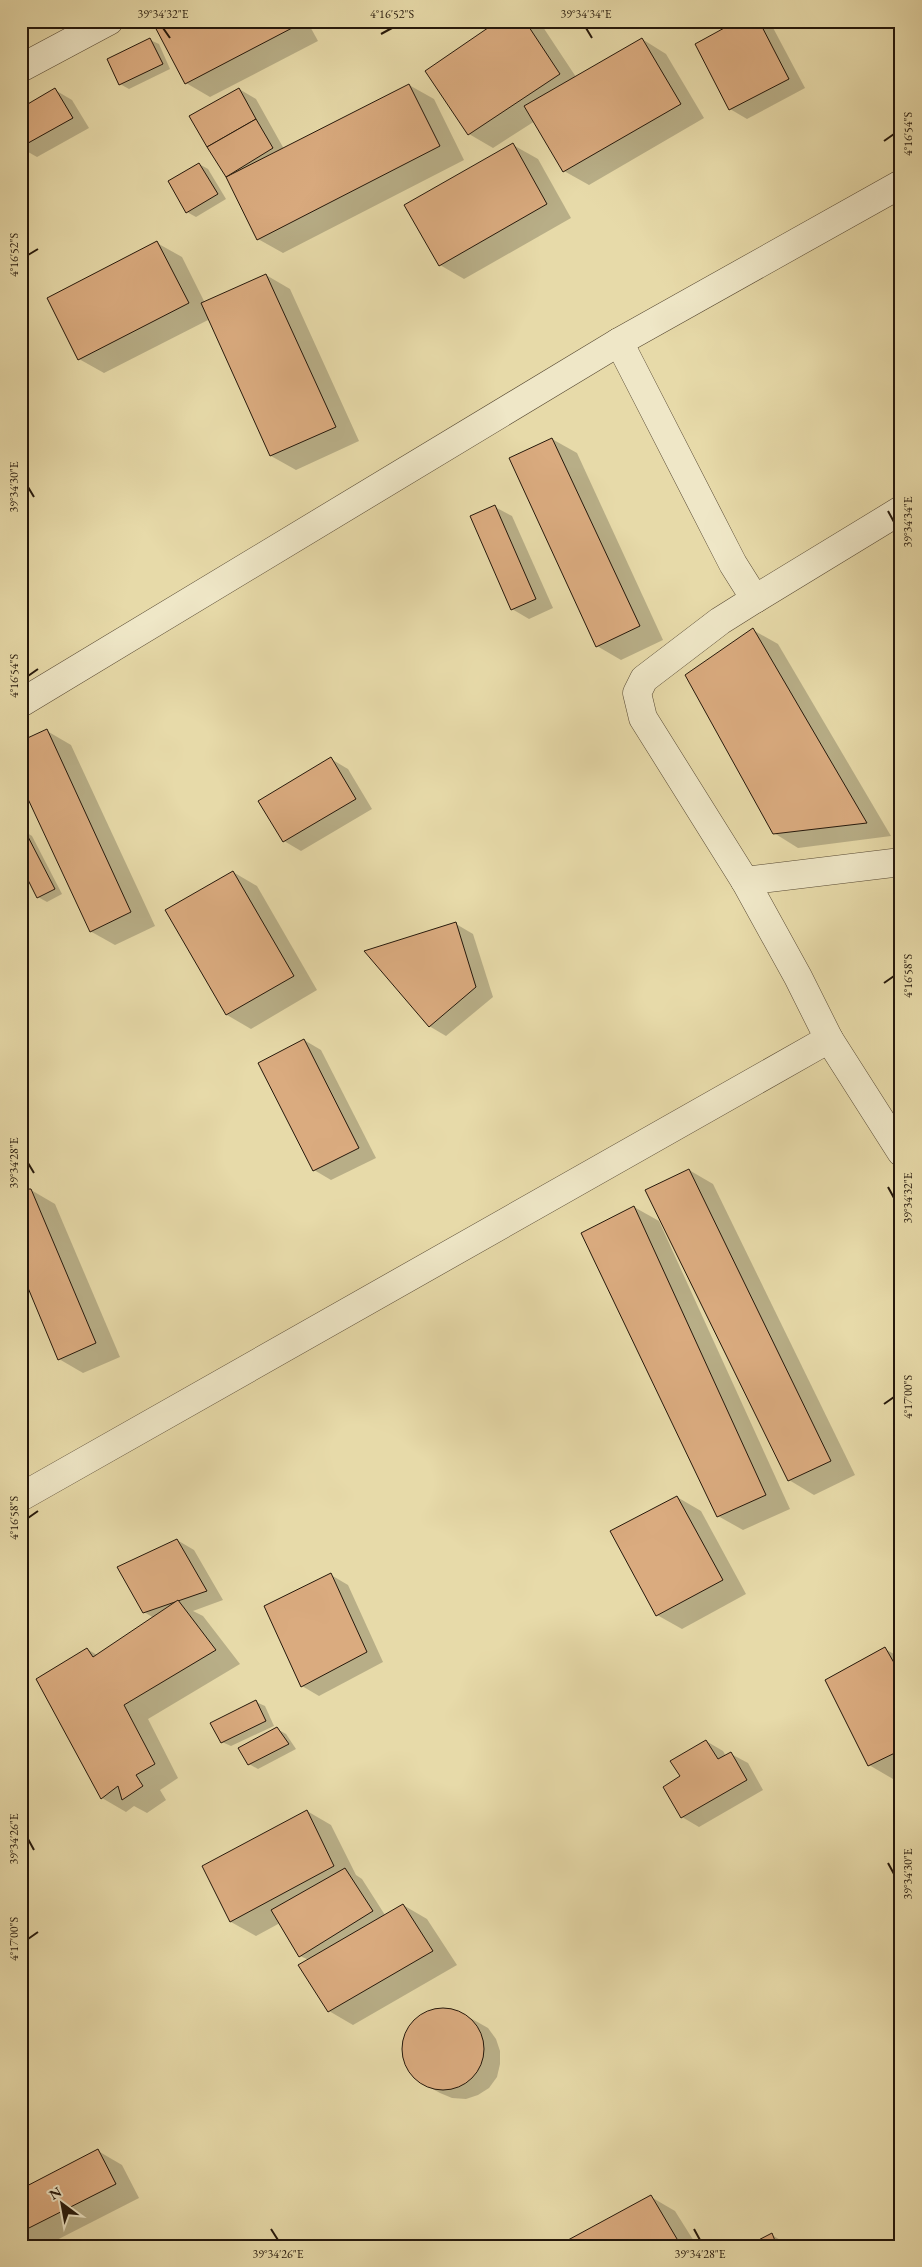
<svg xmlns="http://www.w3.org/2000/svg" width="922" height="2267" font-family="'EB Garamond',serif">
<rect width="100%" height="100%" fill="#e7daa9"/>
<filter id="stains"><feTurbulence type="fractalNoise" baseFrequency=".004" numOctaves="4"/><feColorMatrix values="0 0 0 0 .2 0 0 0 0 .09 0 0 0 0 .02 0 0 0 .5 -.17"/></filter>
<radialGradient id="worn" r=".72"><stop offset=".6" stop-color="#630" stop-opacity="0"/><stop offset="1" stop-color="#630" stop-opacity=".3"/></radialGradient>
<g fill="#0003">
<path d="M164,21H307L318,41L210,97L186,83Z"/>
<path d="M406,21H433L418,29Z"/>
<path d="M500,21H535L541,24L576,77L642,39L666,54L704,118L589,185L564,171L535,121L493,148L469,134Z"/>
<path d="M740,21H767L771,24L805,88L747,119L730,109Z"/>
<path d="M150,40L159,44L170,69L129,89L120,84Z"/>
<path d="M409,85L434,99L464,160L283,253L258,239L227,177L191,116L239,89L256,99L284,149Z"/>
<path d="M55,90L72,100L89,128L37,157L21,148V109Z"/>
<path d="M513,145L538,159L571,218L464,279L440,265Z"/>
<path d="M199,164L208,169L226,199L196,217L187,212Z"/>
<path d="M157,243L182,257L205,303L266,275L290,289L359,441L296,470L271,456L210,319L104,373L79,359Z"/>
<path d="M552,439L577,453L663,640L621,660L597,646Z"/>
<path d="M495,507L512,516L553,608L529,619L512,609Z"/>
<path d="M753,630L778,644L891,836L798,848L774,833Z"/>
<path d="M47,731L71,745L155,926L115,945L90,931Z"/>
<path d="M331,759L348,769L372,809L301,851L284,841L260,802Z"/>
<path d="M24,831L32,836L62,894L47,902L38,897Z"/>
<path d="M233,872L257,886L317,990L251,1029L227,1015Z"/>
<path d="M456,924L473,934L493,997L446,1036L429,1026Z"/>
<path d="M304,1040L321,1050L376,1158L331,1180L314,1170L260,1063Z"/>
<path d="M689,1170L713,1184L855,1475L814,1495L789,1480L647,1190Z"/>
<path d="M31,1190L55,1204L120,1357L83,1373L59,1359Z"/>
<path d="M634,1207L659,1221L790,1509L743,1530L718,1516Z"/>
<path d="M677,1497L701,1511L746,1594L682,1629L657,1615Z"/>
<path d="M177,1540L194,1550L223,1600L193,1611L203,1616L240,1664L148,1719L178,1778L160,1790L166,1800L147,1813L134,1806L126,1812L102,1798L87,1649L97,1655L154,1618L144,1612Z"/>
<path d="M331,1575L348,1585L383,1662L319,1696L302,1686Z"/>
<path d="M885,1649L901,1658V1775L893,1779L869,1765Z"/>
<path d="M256,1702L265,1706L274,1726L231,1746L222,1742Z"/>
<path d="M277,1729L286,1734L296,1749L258,1769L249,1764Z"/>
<path d="M706,1741L723,1751L726,1756L731,1754L748,1763L763,1790L699,1827L682,1817V1777Z"/>
<path d="M307,1811L331,1825L356,1875L362,1879L385,1915L403,1905L427,1919L457,1965L353,2025L329,2011L309,1960L300,1956L280,1923L256,1936L231,1922L204,1867Z"/>
<path d="M445,2008L458,2011L488,2028L496,2039L500,2051V2064L497,2077L489,2088L478,2095L466,2099L452,2098L440,2093L422,2083L413,2074L406,2063L403,2050L404,2038L410,2026L420,2016L432,2010Z"/>
<path d="M98,2151L122,2165L139,2198L45,2246H21V2191Z"/>
<path d="M651,2197L675,2211L697,2246H560Z"/>
<path d="M772,2235L790,2246H750Z"/>
</g>
<g fill="#daab7f" stroke="#25180b">
<path d="M162,21H291L294,27L185,84L154,25Z"/>
<path d="M498,21H525L560,74L468,135L425,71Z"/>
<path d="M737,21H759L789,79L729,110L695,44Z"/>
<path d="M150,38L163,64L119,85L107,59Z"/>
<path d="M642,38L681,104L563,172L524,106Z"/>
<path d="M409,84L440,146L257,240L226,177Z"/>
<path d="M55,88L73,118L21,147V108Z"/>
<path d="M239,88L256,119L207,147L189,116Z"/>
<path d="M256,119L273,148L226,177L207,147Z"/>
<path d="M513,143L547,204L439,266L404,205Z"/>
<path d="M199,163L218,194L186,213L168,181Z"/>
<path d="M157,241L189,303L78,360L47,298Z"/>
<path d="M266,274L336,427L270,456L201,303Z"/>
<path d="M552,438L640,626L596,647L509,458Z"/>
<path d="M495,505L536,599L511,610L470,516Z"/>
<path d="M753,628L867,823L773,834L685,675Z"/>
<path d="M47,729L131,912L90,932L21,784V741Z"/>
<path d="M331,757L356,799L283,842L258,801Z"/>
<path d="M24,829L55,889L37,898L21,866V831Z"/>
<path d="M233,871L294,976L226,1015L165,910Z"/>
<path d="M456,922L476,987L429,1027L364,951Z"/>
<path d="M304,1039L359,1148L313,1171L258,1063Z"/>
<path d="M689,1169L831,1461L788,1481L645,1190Z"/>
<path d="M21,1189H31L96,1343L58,1360L21,1271Z"/>
<path d="M634,1206L766,1495L717,1517L581,1233Z"/>
<path d="M677,1496L723,1580L656,1616L610,1531Z"/>
<path d="M177,1539L207,1591L143,1613L117,1567Z"/>
<path d="M331,1573L367,1652L301,1687L264,1606Z"/>
<path d="M178,1600L216,1650L124,1705L155,1764L136,1775L143,1786L122,1800L118,1786L101,1799L36,1679L87,1648L93,1657Z"/>
<path d="M885,1647L901,1675V1750L868,1766L825,1680Z"/>
<path d="M256,1700L266,1721L221,1743L210,1723Z"/>
<path d="M277,1727L289,1744L248,1765L238,1748Z"/>
<path d="M706,1740L718,1759L731,1752L747,1780L681,1818L663,1787L680,1776L670,1761Z"/>
<path d="M307,1810L334,1866L230,1922L202,1866Z"/>
<path d="M345,1868L373,1911L299,1957L271,1910Z"/>
<path d="M403,1904L433,1951L328,2012L298,1965Z"/>
<circle cx="443" cy="2049" r="41"/>
<path d="M98,2149L116,2184L21,2232V2189Z"/>
<path d="M651,2195L680,2244L677,2246H557Z"/>
<path d="M772,2233L777,2246H747Z"/>
</g>
<g fill="none" stroke-linecap="round" stroke-linejoin="round">
<defs>
<g id="minor">
<path d="M21,68L109,21"/>
<path d="M619,342L733,564L755,599L720,621L644,679L637,693L643,718L745,881L798,977L829,1039L901,1152"/>
<path d="M755,599L901,510"/>
<path d="M21,703L619,342L901,184"/>
<path d="M745,881L901,862"/>
<path d="M21,1497L829,1039"/>
</g>
</defs>
<use href="#minor" stroke="#564832" stroke-width="29"/>
<use href="#minor" stroke="#efe7c7" stroke-width="28"/>
</g>
<path fill="none" stroke="#25180b" stroke-width="2" d="M163,28L170,38M586,28L592,38M381,34L392,28M884,141L894,134M28,255L38,249M28,487L34,497M888,511L894,522M28,676L38,669M884,983L894,976M28,1163L34,1173M888,1187L894,1198M884,1404L894,1397M28,1518L38,1511M28,1839L34,1850M888,1863L894,1874M28,1939L38,1932M271,2229L278,2240M694,2229L700,2240"/>
<rect width="922" height="2267" fill="none" stroke="#e7daa9" stroke-width="55"/>
<g transform="translate(62 2204) rotate(328)" stroke="#efe7c7" stroke-width="4" paint-order="stroke">
<path d="M0-4L9 19L0 12L-9 19Z" fill="#25180b"/>
<text y="-8" font-size="14" font-weight="bold" text-anchor="middle" fill="#25180b">N</text>
</g>
<rect x="28" y="28" width="866" height="2212" fill="none" stroke="#25180b" stroke-width="2"/>
<g font-size="12" text-anchor="middle" fill="#25180b">
<text x="163" y="18">39°34'32"E</text>
<text x="392" y="18">4°16'52"S</text>
<text x="586" y="18">39°34'34"E</text>
<text transform="translate(908 134) rotate(-90)" y="4">4°16'54"S</text>
<text transform="translate(14 255) rotate(-90)" y="4">4°16'52"S</text>
<text transform="translate(14 487) rotate(-90)" y="4">39°34'30"E</text>
<text transform="translate(908 522) rotate(-90)" y="4">39°34'34"E</text>
<text transform="translate(14 676) rotate(-90)" y="4">4°16'54"S</text>
<text transform="translate(908 976) rotate(-90)" y="4">4°16'58"S</text>
<text transform="translate(14 1163) rotate(-90)" y="4">39°34'28"E</text>
<text transform="translate(908 1198) rotate(-90)" y="4">39°34'32"E</text>
<text transform="translate(908 1397) rotate(-90)" y="4">4°17'00"S</text>
<text transform="translate(14 1518) rotate(-90)" y="4">4°16'58"S</text>
<text transform="translate(14 1839) rotate(-90)" y="4">39°34'26"E</text>
<text transform="translate(908 1874) rotate(-90)" y="4">39°34'30"E</text>
<text transform="translate(14 1939) rotate(-90)" y="4">4°17'00"S</text>
<text x="278" y="2258">39°34'26"E</text>
<text x="700" y="2258">39°34'28"E</text>
</g>
<rect width="100%" height="100%" filter="url(#stains)"/>
<rect width="100%" height="100%" fill="url(#worn)"/>
</svg>
